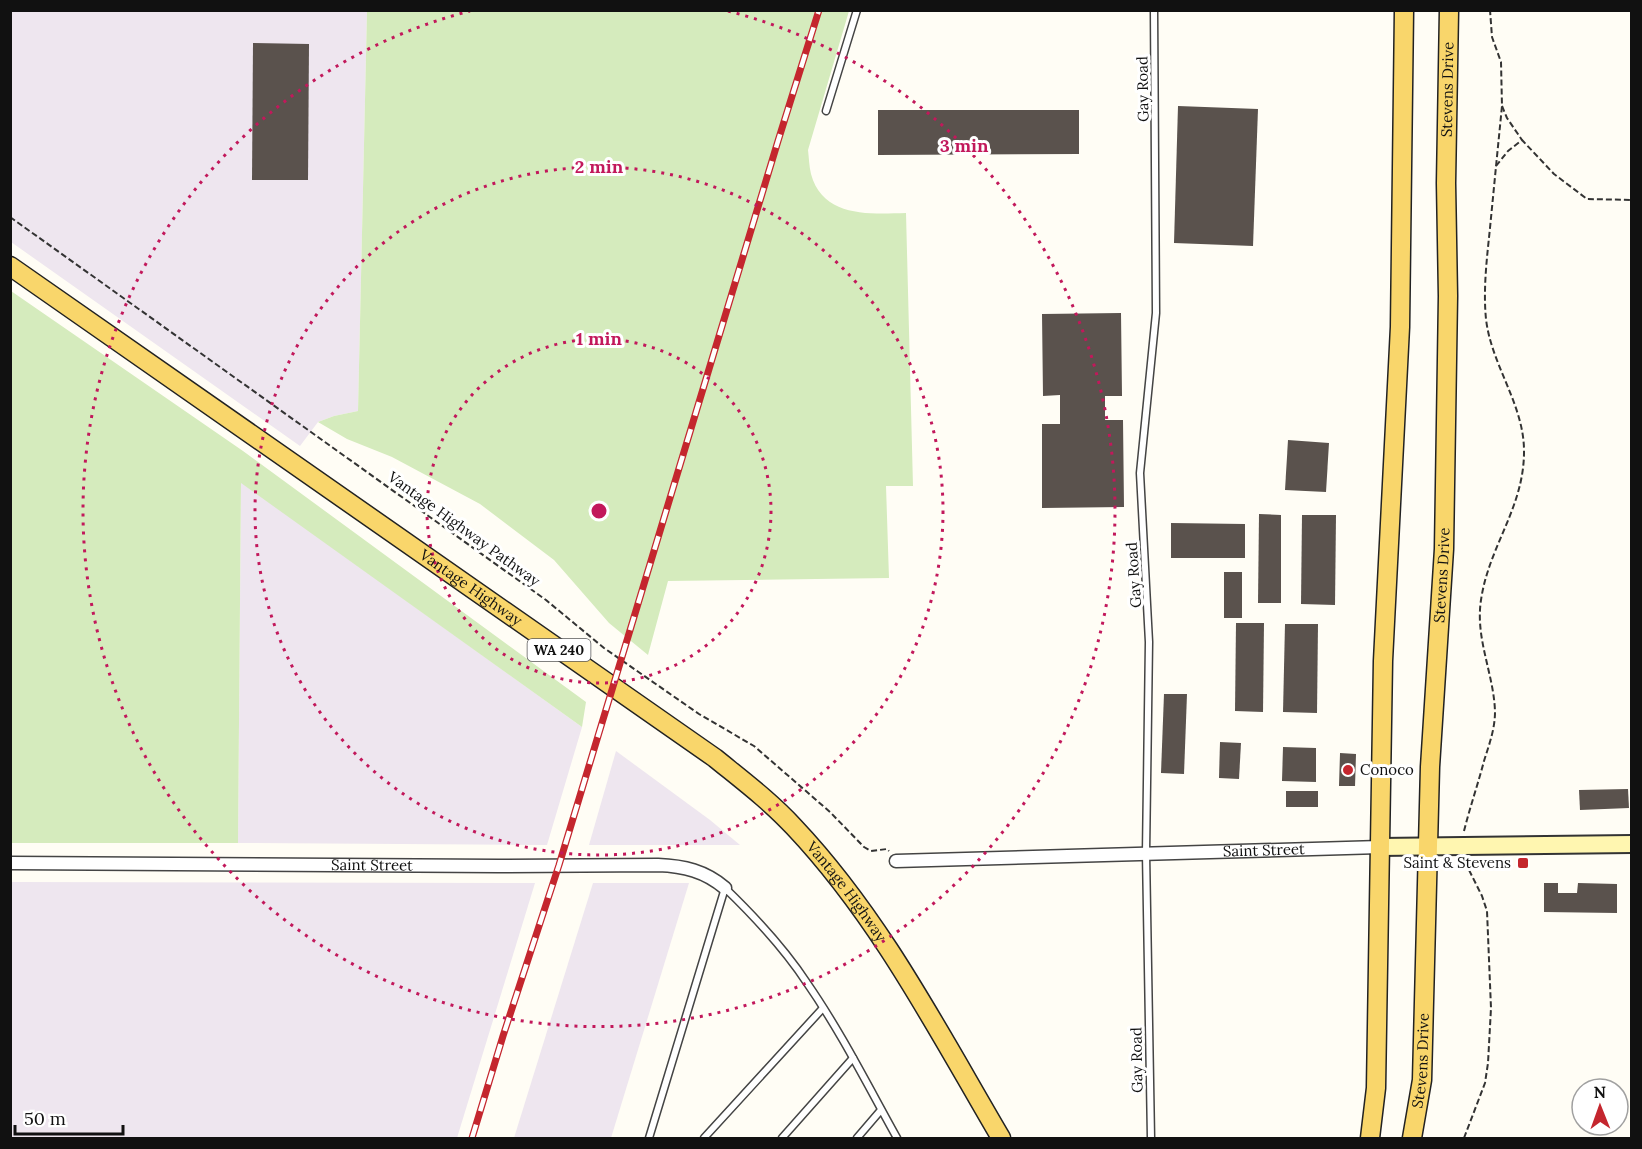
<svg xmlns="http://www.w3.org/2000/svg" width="1642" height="1149" font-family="Lora,serif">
<rect width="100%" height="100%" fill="#fffdf5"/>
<g fill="#eee6ef">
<path d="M11,11H367L358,411L334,416L318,422L300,446L11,242Z"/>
<path d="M241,482L582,727L547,845L238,843Z"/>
<path d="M616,751L710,820L740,845H589Z"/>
<path d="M11,882L535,883L457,1138H11Z"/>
<path d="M593,883H689L611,1138H514Z"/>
</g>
<g fill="#d5ebbd">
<path d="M367,11H849L808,150C809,158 809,166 811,174C823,218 870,214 906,213L913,486H886L889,578L668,581L648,655L609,623L554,560L480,504L392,457L347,439L318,422L334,416L358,411Z"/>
<path d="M11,291L243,451L586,702L582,727L241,483L238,843H11Z"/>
</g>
<g fill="#5a524d">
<path d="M253,43L309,44L308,180H252Z"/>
<path d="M1178,106L1258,109L1253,246L1174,243Z"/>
<path d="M878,110H1079V154L878,155Z"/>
<path d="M1121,313L1122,396H1105V420H1123L1124,507L1042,508V424H1060V395L1043,396L1042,314Z"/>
<path d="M1288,440L1329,443L1326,492L1285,490Z"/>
<path d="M1259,514L1281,515V603H1258Z"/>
<path d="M1302,515H1336L1335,605L1301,604Z"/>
<path d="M1171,523L1245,524V558H1171Z"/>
<rect x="1224" y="572" width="18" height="46"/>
<path d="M1236,623H1264L1263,712L1235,711Z"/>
<path d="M1285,624H1318L1317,713L1283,712Z"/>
<path d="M1164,694H1187L1184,774L1161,773Z"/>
<path d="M1220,742L1241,743L1239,779L1219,778Z"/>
<path d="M1283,747L1316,748V782L1282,781Z"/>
<path d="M1340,753L1356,754L1355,786H1339Z"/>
<path d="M1628,789L1629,808L1580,810L1579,790Z"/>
<rect x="1286" y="791" width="32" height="16"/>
<path d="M1544,883H1558V893H1577L1578,883L1617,884V913L1544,912Z"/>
</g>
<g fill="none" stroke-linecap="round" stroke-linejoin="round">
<defs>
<g id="lane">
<path d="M826,111L857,10"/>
<path d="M649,1138L725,888C755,917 784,948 807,983C841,1032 868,1086 897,1138"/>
<path d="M704,1138L823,1008"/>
<path d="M782,1138L853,1058"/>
<path d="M857,1138L881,1110"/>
<path d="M1151,1138L1146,853L1149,642L1140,473L1156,313L1154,10"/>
</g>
<g id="street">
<path id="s1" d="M896,861L1380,847"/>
<path id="s2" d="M10,863L498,866L658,865C684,866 705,871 725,888"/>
</g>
<path id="secondary" d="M1380,847L1632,844"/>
<g id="primary">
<path id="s3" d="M10,266L715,758C742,780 770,801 794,827C880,918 938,1031 1001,1138"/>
<path d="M1370,1138L1376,1088L1383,661L1400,327L1404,10"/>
<path id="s4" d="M1412,1138L1422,1080L1430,767L1444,549L1448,296L1446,183L1449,10"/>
</g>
</defs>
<use href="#lane" stroke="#444" stroke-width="9"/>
<use href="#street" stroke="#444" stroke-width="15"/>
<use href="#secondary" stroke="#333" stroke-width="20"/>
<use href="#primary" stroke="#222" stroke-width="21"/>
<g stroke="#333" stroke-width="2" stroke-dasharray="6 3" stroke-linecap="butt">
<path d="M1502,106L1507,118L1522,140"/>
<path d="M1496,166L1508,151L1522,140L1554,174L1587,199L1632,200"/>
<path d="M10,217L546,600L604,648L699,714L754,746L830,812L864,847L871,851L887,849L889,851"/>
<path d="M1464,831C1470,807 1478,784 1484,761C1489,745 1495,729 1495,712C1494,674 1475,639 1481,600C1489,545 1525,507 1524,449C1523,403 1491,364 1486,319C1483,289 1487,257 1490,228C1494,187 1498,146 1502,106L1501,62L1492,37L1490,10"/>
<path d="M1464,1138L1485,1083L1488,1063L1491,1008L1487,911L1482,896L1464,860"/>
</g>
<use href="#lane" stroke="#fff" stroke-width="6"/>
<use href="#street" stroke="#fff" stroke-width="12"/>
<use href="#secondary" stroke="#fff6b0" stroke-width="16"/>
<use href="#primary" stroke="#f9d66b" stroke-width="18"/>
<defs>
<path id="rail" d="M472,1138L503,1036L559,865L778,141L819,10"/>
</defs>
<use href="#rail" stroke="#c4262e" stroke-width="7"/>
<use href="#rail" stroke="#fff" stroke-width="4.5" stroke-dasharray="14" stroke-linecap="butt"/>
</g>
<g fill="none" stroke="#c2185b" stroke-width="3" stroke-dasharray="3 6">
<circle cx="599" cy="511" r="172"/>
<circle cx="599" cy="511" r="344"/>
<path d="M728 11A516 516 0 1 1 470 11"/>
</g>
<g fill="#c4262e" stroke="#fff" stroke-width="2">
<circle cx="1348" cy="770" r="6"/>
<rect x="1517" y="857" width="12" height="12" rx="3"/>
</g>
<g text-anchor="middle" stroke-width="6" stroke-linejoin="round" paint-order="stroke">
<rect fill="#fff" stroke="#585858" stroke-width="1.5" x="527.5" y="639" width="63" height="22" rx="4.5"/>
<g font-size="14" font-weight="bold" fill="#111">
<text x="559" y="655">WA 240</text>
</g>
<g font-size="15" fill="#111" stroke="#fff">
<text transform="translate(1143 89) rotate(-91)" y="5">Gay Road</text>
<text dy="5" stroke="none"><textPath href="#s4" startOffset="1050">Stevens Drive</textPath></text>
<text transform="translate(464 529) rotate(36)" y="5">Vantage Highway Pathway</text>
<text transform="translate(1134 575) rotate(-94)" y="5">Gay Road</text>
<text dy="5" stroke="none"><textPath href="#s4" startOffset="564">Stevens Drive</textPath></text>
<text dy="5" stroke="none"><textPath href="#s3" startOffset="562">Vantage Highway</textPath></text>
<text dy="5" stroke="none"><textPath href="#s1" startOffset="368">Saint Street</textPath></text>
<text dy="5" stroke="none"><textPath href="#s2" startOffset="362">Saint Street</textPath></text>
<text dy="5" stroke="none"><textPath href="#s3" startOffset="1048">Vantage Highway</textPath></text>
<text transform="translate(1137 1060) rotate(-91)" y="5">Gay Road</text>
<text dy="5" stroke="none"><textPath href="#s4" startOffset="78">Stevens Drive</textPath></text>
</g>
<g font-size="15" fill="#111" stroke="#fff" text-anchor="start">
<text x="1360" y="775">Conoco</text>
<text x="1511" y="868" text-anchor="end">Saint &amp; Stevens</text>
</g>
</g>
<circle cx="599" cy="511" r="9" fill="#c2185b" stroke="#fff" stroke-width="3"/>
<g font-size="18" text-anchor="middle" font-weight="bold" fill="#c2185b" stroke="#fff" stroke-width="6" stroke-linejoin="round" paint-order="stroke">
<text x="964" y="152">3 min</text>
<text x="599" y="173">2 min</text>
<text x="599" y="345">1 min</text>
</g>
<rect width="1642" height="1149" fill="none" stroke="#111111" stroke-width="24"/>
<g transform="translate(1600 1107) rotate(359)"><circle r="28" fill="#ffffff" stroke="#a0a0a0" stroke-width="1.5"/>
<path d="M0-4.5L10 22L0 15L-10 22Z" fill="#c4262e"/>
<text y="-9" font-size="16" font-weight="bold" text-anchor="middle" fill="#111111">N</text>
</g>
<path d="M15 1125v9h108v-9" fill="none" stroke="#111111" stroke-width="3"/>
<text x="24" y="1125" font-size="18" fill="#111111" stroke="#ffffff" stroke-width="4.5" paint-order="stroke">50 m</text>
</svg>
